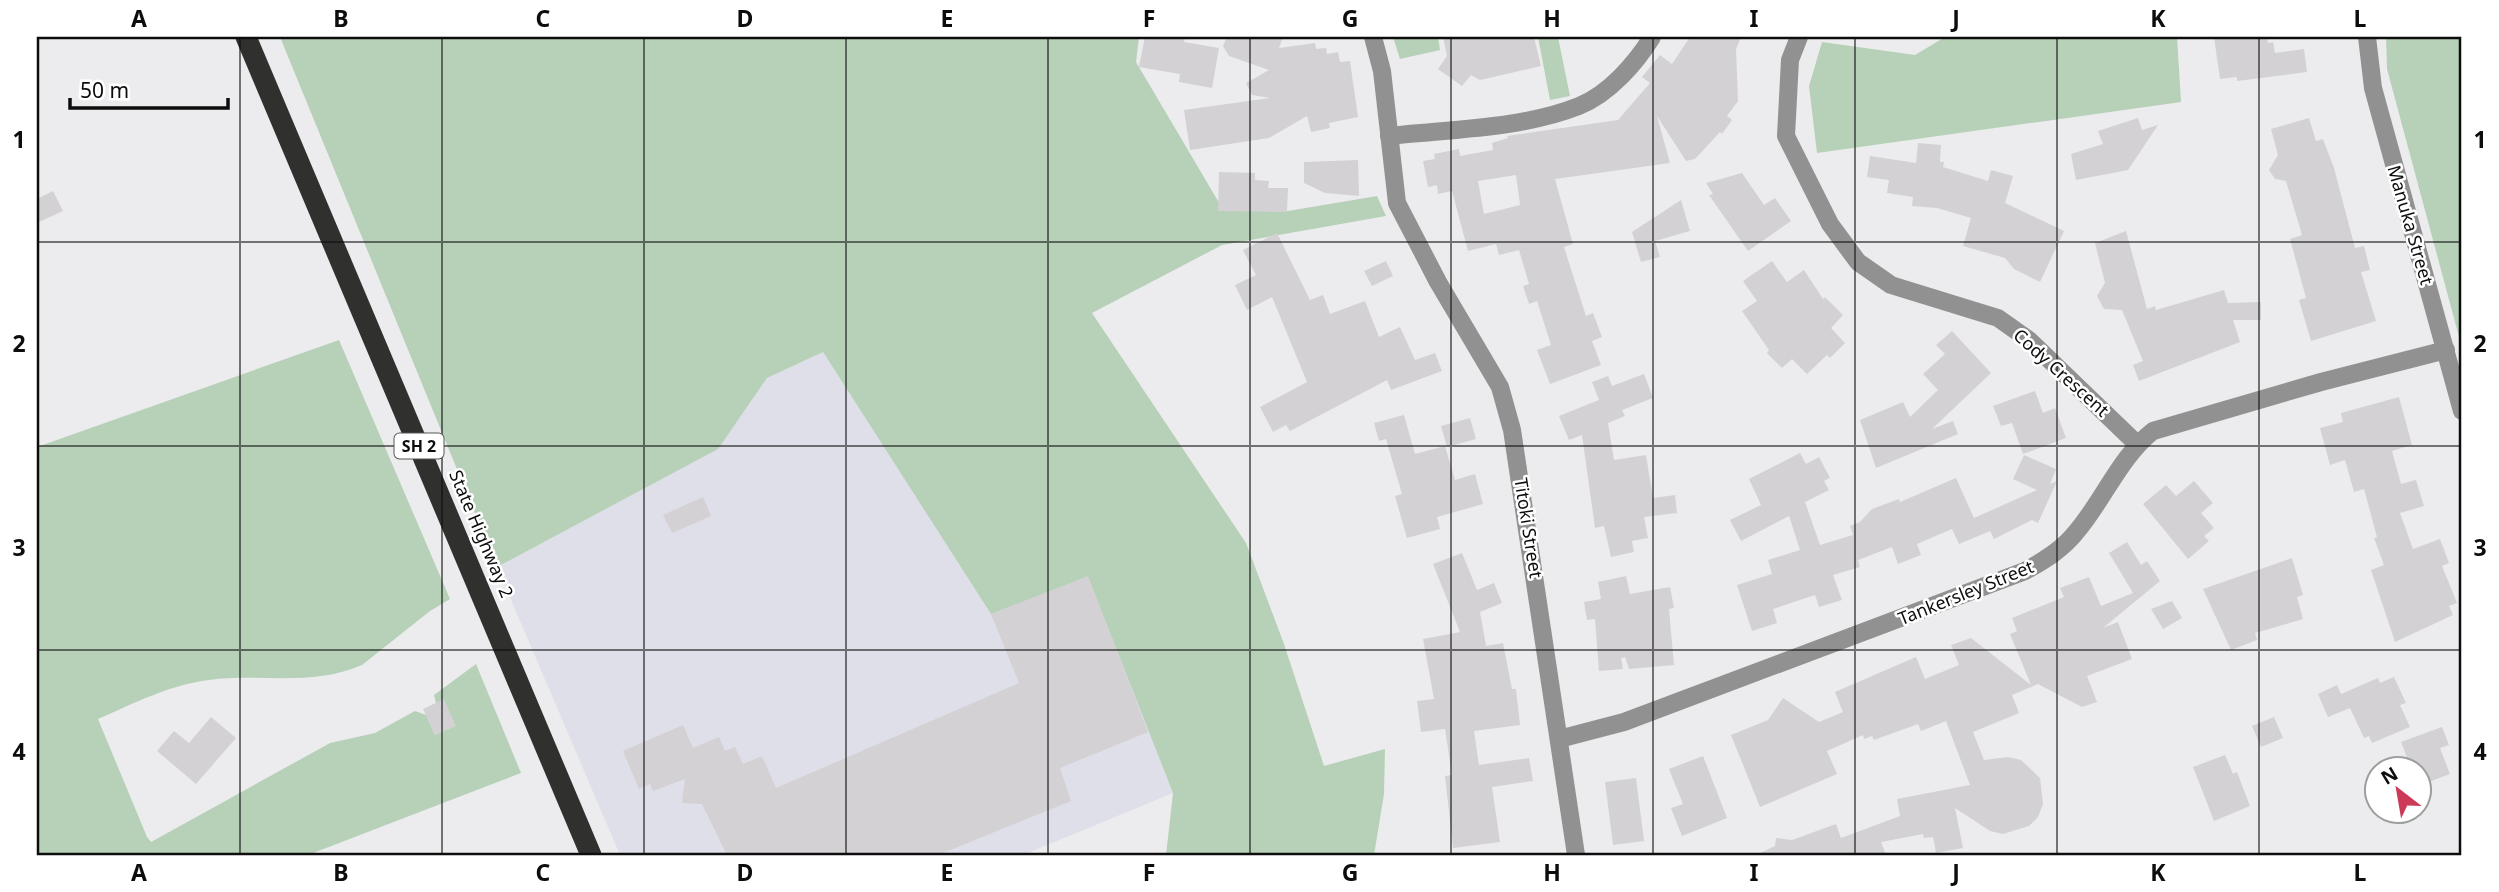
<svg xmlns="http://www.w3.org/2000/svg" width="2499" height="892" font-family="'Noto Sans',sans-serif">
<rect width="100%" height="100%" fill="#ececee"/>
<path fill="#dedfe8" d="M823,352L991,614L1088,576L1173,793L1023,855H620L497,567L717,449L767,378Z"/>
<g fill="#b6d1b8">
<path d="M280,37H1139L1136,62L1218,201L1288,211L1377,196L1386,216L1222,245L1092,313L1246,543L1284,644L1324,766L1385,749L1384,794L1374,855H1166L1173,793L1088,577L991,614L823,352L767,378L718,449L497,567Z"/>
<path d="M1393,37H1438L1440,50L1400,59Z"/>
<path d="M1538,37H1558L1570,96L1550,100Z"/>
<path d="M1945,37H2177L2181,102L1817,153L1809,86L1822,42L1915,55Z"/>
<path d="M2386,37H2462V348L2387,69Z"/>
<path d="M339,340L450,599L430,611L362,665C312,687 261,673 209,680C169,685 135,703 98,719L147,837L151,842L330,743L375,733L415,711L426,715L435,735L455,726L436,703L434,695L476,664L521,773L308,855H37V447Z"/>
</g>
<g fill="#d3d1d3" fill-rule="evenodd">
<path d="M1145,37H1176L1185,38L1184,42L1219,48L1212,88L1179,82L1180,74L1139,67Z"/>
<path d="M1227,37H1283L1279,48L1315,43L1316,49L1326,48L1327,54L1338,52L1340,62L1350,61L1358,117L1329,123L1330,128L1311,132L1307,116L1269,138L1190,150L1184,110L1270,98L1252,95L1246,83L1269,70L1229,56L1223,46Z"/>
<path d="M1443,37H1534L1541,66L1480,80L1471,75L1462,86L1438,69L1447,56Z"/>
<path d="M1690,37H1741L1736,49L1738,101L1727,116L1732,120L1722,134L1720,132L1695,159L1686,161L1657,116L1670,163L1555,179L1573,244L1564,247L1586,316L1593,313L1602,337L1592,341L1601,365L1550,384L1537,350L1551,345L1537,301L1529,304L1523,286L1529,284L1519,250L1499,255L1496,244L1468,251L1452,191L1438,194L1437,185L1428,187L1423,161L1435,159L1434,154L1459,149L1460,156L1493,150L1492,143L1508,138L1507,136L1618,120L1650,83L1642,77L1660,55L1672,64ZM1516,175L1520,205L1484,214L1478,181Z"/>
<path d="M2214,37H2267L2268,43L2273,42L2275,53L2304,49L2307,72L2237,81V77L2220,79Z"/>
<path d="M2138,118L2142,130L2158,125L2128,170L2076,180L2071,154L2103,144L2098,131Z"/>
<path d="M2309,118L2316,141L2323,139L2334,168L2355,248L2364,246L2370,270L2361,272L2376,321L2311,341L2299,300L2306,298L2290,239L2302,235L2286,181L2275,179L2269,170L2278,155L2271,129Z"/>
<path d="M1918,143L1941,145L1940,162H1944L1943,167L1988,181L1991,170L2013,176L2005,203L2064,231L2040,282L2014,269L2005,258L1963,246L1971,218L1937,208L1912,206L1913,197L1887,193L1889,180L1867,177L1870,156L1916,163Z"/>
<path d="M1358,160L1359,196L1325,193L1304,183V162Z"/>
<path d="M1219,172L1255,173V180L1269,181L1268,188H1288L1287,212L1218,211Z"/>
<path d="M1742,173L1764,205L1775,198L1791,221L1748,251L1709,195L1713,194L1706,183Z"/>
<path d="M53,191L63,211L37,223V199Z"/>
<path d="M1681,200L1690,231L1655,241L1660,257L1641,262L1632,232Z"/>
<path d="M2126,231L2147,309L2155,306L2156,310L2224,290L2228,303L2261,302V320H2233L2240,342L2139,381L2133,365L2143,361L2122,310L2104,309L2097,296L2105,283L2095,243Z"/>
<path d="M1277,233L1310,300L1323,295L1330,314L1365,301L1379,337L1400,327L1415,360L1435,353L1442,371L1391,390L1387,380L1290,431L1286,425L1273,432L1260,407L1307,382L1272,297L1247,310L1235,285L1256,275L1243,250Z"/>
<path d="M1386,261L1393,276L1372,286L1364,271Z"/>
<path d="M1772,261L1787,282L1804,270L1823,299L1825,297L1843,315L1831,328L1845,343L1830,358L1827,355L1807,374L1792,359L1782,368L1767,353L1769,350L1742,311L1757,301L1743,281Z"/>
<path d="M1952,331L1991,373L1932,429L1953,421L1958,434L1876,468L1860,420L1903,402L1910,417L1938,390L1923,374L1945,354L1936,345Z"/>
<path d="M1644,374L1653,398L1622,410L1625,416L1608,423L1614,460L1646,455L1653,498L1675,495L1677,513L1644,517L1648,538L1632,541L1634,552L1611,557L1604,526L1595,528L1582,435L1569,440L1559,416L1599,400L1592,382L1608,376L1612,386Z"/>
<path d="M2035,391L2043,413L2055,408L2066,438L2023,454L2012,423L2001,426L1993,406Z"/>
<path d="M2399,397L2412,445L2392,451L2401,484L2416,480L2424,506L2400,513L2413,549L2440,539L2449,563L2442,566L2457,603L2449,606L2453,615L2395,642L2371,570L2384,565L2374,538L2377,537L2364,489L2354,492L2345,460L2330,465L2320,428L2343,422L2341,413Z"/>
<path d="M1404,415L1415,454L1445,446L1455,480L1475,474L1483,504L1437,517L1440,529L1407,538L1395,496L1402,494L1386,439L1379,441L1374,423Z"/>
<path d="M1470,418L1476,439L1447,447L1441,426Z"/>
<path d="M1800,453L1806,464L1819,457L1830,478L1824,481L1829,490L1805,502L1820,545L1853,535L1850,526L1860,522L1872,509L1899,499L1900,502L1956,478L1974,518L2037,490L2013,479L2024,455L2056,469L2050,484L2057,481L2038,523L2032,520L1994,539L1990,531L1959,544L1952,529L1917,544L1921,555L1898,564L1892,547L1858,560L1860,567L1833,575L1842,600L1819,607L1815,595L1773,609L1777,623L1752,631L1737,585L1772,574L1768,560L1800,550L1789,516L1741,541L1730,520L1761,505L1749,479Z"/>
<path d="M2194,481L2213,503L2201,513L2214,528L2204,536L2209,541L2188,559L2143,504L2166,485L2176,496Z"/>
<path d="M703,497L711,516L672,533L663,515Z"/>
<path d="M2127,542L2141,565L2147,561L2160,581L2103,628L2118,622L2132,659L2087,676L2097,702L2082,707L2038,684L2012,695L2019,713L1973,732L1984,760L2008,757L2021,760L2040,778L2043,804L2038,817L2029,826L2003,834L1990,831L1955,808L1963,848L1936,853L1933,837L1924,838L1923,834L1881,842L1886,855H1756L1775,846L1776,838L1792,840L1836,824L1841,838L1900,816L1897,799L1970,785L1946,721L1921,731L1918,724L1874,740L1872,736L1864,739L1863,735L1827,751L1837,774L1760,807L1731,735L1768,720L1783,698L1819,722L1843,712L1835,692L1916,657L1925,679L1959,665L1951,645L1971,638L2031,685L2010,634L2017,631L2012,618L2064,597L2060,588L2089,577L2101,606L2133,593L2109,553Z"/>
<path d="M1462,553L1477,590L1494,583L1502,603L1480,612L1486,646L1503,643L1512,689H1516L1520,725L1474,731L1479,765L1529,758L1533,781L1492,787L1500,842L1453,848L1445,776L1452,775L1445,729L1421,732L1417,701L1434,699L1423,639L1460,632L1433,564Z"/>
<path d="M2292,558L2303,595L2297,597L2303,619L2255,633L2257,640L2231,650L2203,589Z"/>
<path d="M1088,576L1148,732L1060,768L1071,801L938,855H727L702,804L682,803L685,779L653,791L650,784L639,789L623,751L683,725L693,748L719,737L725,751L735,747L743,764L762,756L776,788L1019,683L991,614Z"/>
<path d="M1626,576L1630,594L1670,587L1674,608L1669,609L1674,665L1629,669L1625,657L1621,658L1623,669L1599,671L1595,619L1587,620L1584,602L1601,599L1598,582Z"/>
<path d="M2172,601L2182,618L2163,629L2151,609Z"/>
<path d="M2394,677L2406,703L2400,705L2410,727L2372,743L2369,736L2364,738L2350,708L2328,717L2318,694L2337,685L2341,694L2378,678L2380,683Z"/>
<path d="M444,699L456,726L435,735L423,709Z"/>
<path d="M211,717L236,738L196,784L157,751L174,731L189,743Z"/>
<path d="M2274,717L2283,738L2261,747L2252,726Z"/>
<path d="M2442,727L2449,745L2440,748L2450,774L2418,786V769H2413L2410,765L2401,742Z"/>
<path d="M2225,755L2233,774L2237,772L2250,806L2214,821L2193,767Z"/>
<path d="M1703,756L1727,818L1682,836L1671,808L1683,804L1669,769Z"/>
<path d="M1636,778L1644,841L1613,845L1605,782Z"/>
</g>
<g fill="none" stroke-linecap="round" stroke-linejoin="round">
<g stroke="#919191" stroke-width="18">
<path d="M1373,37L1382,71L1397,203L1438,282L1500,387L1512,430L1576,855"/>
<path d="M1799,37L1790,60L1786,136L1830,224L1858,262L1891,285L1998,318L2029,340L2137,444"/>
<path d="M2367,37L2373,88L2462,411"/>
<path d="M1389,136C1451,129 1521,129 1579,106C1609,94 1636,63 1652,37"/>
<path d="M1559,739L1624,722L2025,571C2045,560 2063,549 2077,531C2104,499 2120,457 2153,431L2321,382L2446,350"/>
</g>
<path stroke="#30302f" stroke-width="21" d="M246,37L591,855"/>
</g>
<path fill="none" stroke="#0d0d0d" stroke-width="2" stroke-opacity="0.55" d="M240,37V855M442,37V855M644,37V855M846,37V855M1048,37V855M1250,37V855M1451,37V855M1653,37V855M1855,37V855M2057,37V855M2259,37V855M37,242H2462M37,446H2462M37,650H2462"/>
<g text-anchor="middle" stroke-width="5" stroke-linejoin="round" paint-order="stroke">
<rect fill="#fff" stroke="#565656" stroke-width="2" x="394.5" y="433.5" width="49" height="25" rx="5"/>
<g font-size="16" font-weight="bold" fill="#0d0d0d">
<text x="419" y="452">SH 2</text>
</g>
<g font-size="18" fill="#0d0d0d" stroke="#fff">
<text transform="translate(2410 225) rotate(74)" y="6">Manuka Street</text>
<text transform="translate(2061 373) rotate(42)" y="6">Cody Crescent</text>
<text transform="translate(1528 528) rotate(81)" y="6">Titoki Street</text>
<text transform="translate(481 534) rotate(67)" y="6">State Highway 2</text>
<text transform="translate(1966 593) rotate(-22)" y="6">Tankersley Street</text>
</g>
</g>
<rect width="2499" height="892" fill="none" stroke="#ffffff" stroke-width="77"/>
<g transform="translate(2398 790) rotate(329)"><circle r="33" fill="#ffffff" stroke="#9e9e9e" stroke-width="2"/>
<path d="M0-5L12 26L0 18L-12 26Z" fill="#cb3b58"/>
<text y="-10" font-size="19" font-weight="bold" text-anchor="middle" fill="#0d0d0d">N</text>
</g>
<path d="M70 98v10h158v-10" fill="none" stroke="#0d0d0d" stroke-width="3.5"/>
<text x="80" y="98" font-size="21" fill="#0d0d0d" stroke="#ffffff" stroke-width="5" paint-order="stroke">50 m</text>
<rect x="38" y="38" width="2422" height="816" fill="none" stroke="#0d0d0d" stroke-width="2.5"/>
<g font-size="23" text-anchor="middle" font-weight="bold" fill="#0d0d0d">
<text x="139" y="27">A</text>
<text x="341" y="27">B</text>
<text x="543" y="27">C</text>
<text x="745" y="27">D</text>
<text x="947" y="27">E</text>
<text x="1149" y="27">F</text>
<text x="1350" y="27">G</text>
<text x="1552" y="27">H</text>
<text x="1754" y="27">I</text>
<text x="1956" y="27">J</text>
<text x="2158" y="27">K</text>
<text x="2360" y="27">L</text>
<text x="19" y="148">1</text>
<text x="2480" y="148">1</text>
<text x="19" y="352">2</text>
<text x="2480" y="352">2</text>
<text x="19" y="556">3</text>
<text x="2480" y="556">3</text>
<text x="19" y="760">4</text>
<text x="2480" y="760">4</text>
<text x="139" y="881">A</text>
<text x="341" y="881">B</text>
<text x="543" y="881">C</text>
<text x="745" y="881">D</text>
<text x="947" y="881">E</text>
<text x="1149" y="881">F</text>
<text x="1350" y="881">G</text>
<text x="1552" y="881">H</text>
<text x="1754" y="881">I</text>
<text x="1956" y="881">J</text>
<text x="2158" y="881">K</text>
<text x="2360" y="881">L</text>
</g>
</svg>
